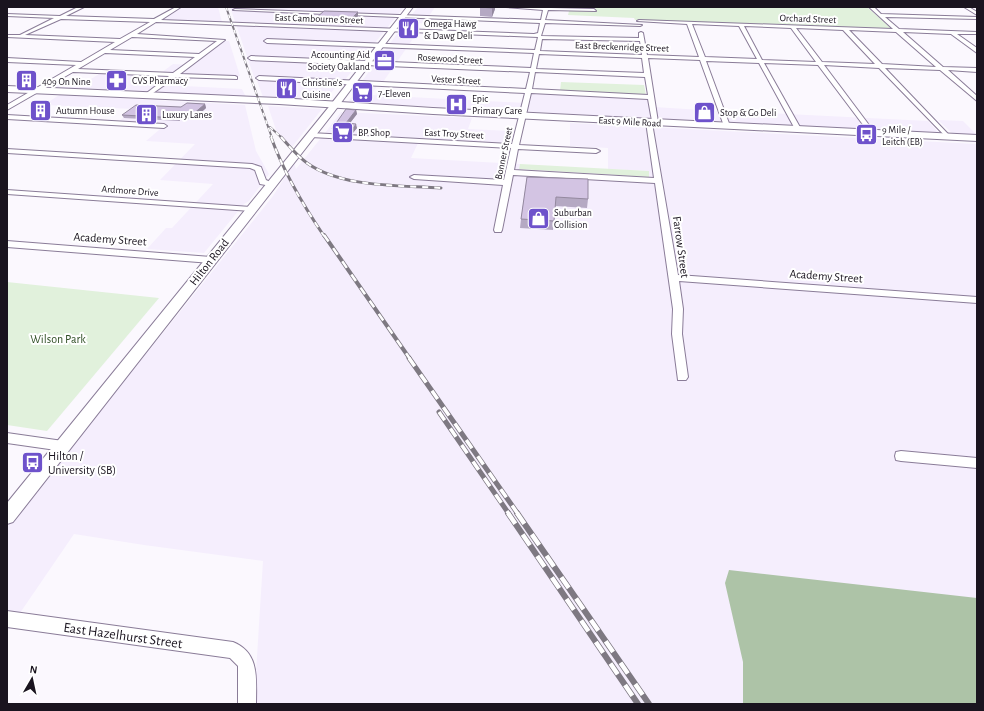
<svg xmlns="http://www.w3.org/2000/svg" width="984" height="711" font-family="'Alegreya Sans',sans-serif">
<rect width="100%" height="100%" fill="#fbf8fe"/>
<g fill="#f5eefd">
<path d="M183,7H218L222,22L162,20Z"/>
<path d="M230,7H404L344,81L254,77Z"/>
<path d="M418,7H435L429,16L435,17L430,24L406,22Z"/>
<path d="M403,26L421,27L383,82L362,81Z"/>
<path d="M225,41H229L240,76L161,73L173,64L191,65Z"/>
<path d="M99,74L194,77L184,86L242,89L246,97L46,88L60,80L88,81Z"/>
<path d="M259,80L339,83L325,100H323L263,97L257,81Z"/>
<path d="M360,85L377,86L371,95L526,103L529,92L652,98L654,107L718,111L722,122L348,102Z"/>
<path d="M59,95L245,105L256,151L269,174L249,201L244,204L204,253L147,249L166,228H172L213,184L160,180L195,144L146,141L166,124L118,122L134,109L44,105Z"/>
<path d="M268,106L322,109L292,147L278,136Z"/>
<path d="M725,111L928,121L939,133L730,123Z"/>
<path d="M341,112L472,118L468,129L511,131L508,143L325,133Z"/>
<path d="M938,120L963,121L977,135L952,133Z"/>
<path d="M570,123L977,144V704H254L263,561L144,545L74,534L7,632V527L273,196L294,163L296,169L321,138L418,143L411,158L520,164V169L649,177V171L608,169V148L570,146Z"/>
</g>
<g fill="#e1f1dc">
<path d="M570,7H867L892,29L635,20L634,18L568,15Z"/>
<path d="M561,82L644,85L646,95L560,91Z"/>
<path d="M520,164L649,171V177L519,169Z"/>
<path d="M7,282L159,298L47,431L7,425Z"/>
</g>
<path fill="#adc3a7" d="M729,570L977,598V704H743V662L725,583Z"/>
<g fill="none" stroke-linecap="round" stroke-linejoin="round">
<defs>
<g id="minor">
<path d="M78,7H84L66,16L154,19L176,7H181L161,20L534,34L538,33L540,23L233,10L235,9L541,20L543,10L506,7L594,9L596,11L548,10L545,20L642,25L640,26L545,23L541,36L639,38V33L641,32L643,33L647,55L699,57L687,24L637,21L639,20L893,29L869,7H874L881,14L977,17V19L885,17L899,29L977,32V34H957L977,48V53L951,34L903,32L943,67L977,68V72L948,70L977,96V101L940,70L885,68L949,135L950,136L947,138L879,68L824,65L875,133L872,135L870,134L818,65L764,63L801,129L798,131L795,129L759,63L706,61L730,126L727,128L724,126L700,60L648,58L658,122L652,123L678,275L977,297V303L679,281L683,309L682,334L688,377L686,380H678L672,334L673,309L655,183L513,175L502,230L501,232H495L494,230L503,185L414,179L410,177L414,175L504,180L511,148L311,137L308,135L311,133L512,144L525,93L259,80L256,78L259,76L526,89L530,72L251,60L248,58L251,56L531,68L534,53L267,43L264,41L267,39L535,50L538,37L156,22L137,34L225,40L180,74L235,76L237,77V79L176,77L146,98L143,96L144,95L169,76L73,72L7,110V105L76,65L7,62V58L81,62L115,42L7,37V35H20L54,18L7,16V14L60,16ZM61,19L150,22L120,39L25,35ZM692,24L739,26L757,59L705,57ZM744,26L791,28L816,62L762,60ZM796,28L843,30L875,64L822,62ZM849,30L896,32L936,67L882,64ZM132,37L217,41L199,54L110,50ZM542,39L640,41L642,55L540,51ZM105,53L195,57L173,73L78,69ZM539,54L642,58L644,73L536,69ZM535,72L645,77L648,95L532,89ZM531,93L648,99L652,121L646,122L654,178L514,170L518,149L596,153L600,151L596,149L519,145Z"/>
<path d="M964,7H969L977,12V15Z"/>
<path d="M7,115L164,124L167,126L164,128L7,119Z"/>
<path d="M7,149L252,164L261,167L266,180L275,184L271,186L260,184L255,170L250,168L7,153Z"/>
<path d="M7,190L251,207L255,209L251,211L7,194Z"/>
<path d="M7,241L211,257L216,260L211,263L7,247Z"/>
<path d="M7,433L63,441L67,442L69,446L67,450L63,451L7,443Z"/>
<path d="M901,451L977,458V468L901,461L896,460L895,456L896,452Z"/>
<path d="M7,611L233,642C260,653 256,679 256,704H238V666L230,658L7,627Z"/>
</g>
<path id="tertiary" d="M407,7H413L334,112L13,522L7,524V503L328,108Z"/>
<path id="secondary" d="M7,86L279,98L433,108L977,135V141L433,114L279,104L7,92Z"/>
</defs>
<use href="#minor" stroke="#8a7c98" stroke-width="2"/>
<use href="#tertiary" stroke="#8a7c98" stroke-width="2"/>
<use href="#secondary" stroke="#8a7c98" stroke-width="2"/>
<use href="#minor" fill="#fff" fill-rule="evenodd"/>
<use href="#tertiary" fill="#fff" fill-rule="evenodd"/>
<use href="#secondary" fill="#fff" fill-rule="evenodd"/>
<defs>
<g id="rail-far4">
<path d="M226,7L272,138"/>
<path d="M270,127L282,138"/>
</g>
<g id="rail-far3">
<path d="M271,137C284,173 303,205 324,236"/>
<path d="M281,137C289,146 297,156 307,163C342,188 400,185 441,188"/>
</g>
<path id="rail-far2" d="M324,235L410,359"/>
<g id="rail-far1">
<path d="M409,358L518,514"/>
<path d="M439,412L509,514"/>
</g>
<g id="rail">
<path d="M508,513L638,704"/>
<path d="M517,513L649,704"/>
</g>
</defs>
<use href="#rail-far4" stroke="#7e7982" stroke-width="2"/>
<use href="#rail-far3" stroke="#7e7982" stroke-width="3"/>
<use href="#rail-far2" stroke="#7e7982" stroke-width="4"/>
<use href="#rail-far1" stroke="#7e7982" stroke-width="5"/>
<use href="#rail" stroke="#7e7982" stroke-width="6"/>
<use href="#rail-far4" stroke="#fff" stroke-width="1.5" stroke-dasharray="4" stroke-linecap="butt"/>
<use href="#rail-far3" stroke="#fff" stroke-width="2" stroke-dasharray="6" stroke-linecap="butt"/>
<use href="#rail-far2" stroke="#fff" stroke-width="2.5" stroke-dasharray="8" stroke-linecap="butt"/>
<use href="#rail-far1" stroke="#fff" stroke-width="3.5" stroke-dasharray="10" stroke-linecap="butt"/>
<use href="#rail" stroke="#fff" stroke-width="4.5" stroke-dasharray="13" stroke-linecap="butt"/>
</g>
<g fill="#b5a9c3">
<path d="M480,7H495V9L492,17L480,16Z"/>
<path d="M358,12V17L351,25L317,22L316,18Z"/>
<path d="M205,104L206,108L194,119L182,118L179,121L124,118L122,115Z"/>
<path d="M356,110L357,114L350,123L357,128L352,134L332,133V129Z"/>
<path d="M527,177L588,199L587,208L555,206L553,230L520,228L521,219Z"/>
</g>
<g fill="#94899f">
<path d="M492,7H495V9L492,17Z"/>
<path d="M358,12V17L351,25L350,20Z"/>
<path d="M205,104L206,108L194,119L192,115Z"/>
<path d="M356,110L357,114L347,127L346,123Z"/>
<path d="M181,115L182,118L179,121L178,118Z"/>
<path d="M356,124L357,128L352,134V130Z"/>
</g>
<g fill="#d3c4e3" stroke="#94899f">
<path d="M479,7H492V8Z"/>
<path d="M324,11L358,12L350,20L316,18Z"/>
<path d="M187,103L205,104L192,115H181L178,118L122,115L136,105L181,107Z"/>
<path d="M346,109L356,110L346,123L356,124L352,130L332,129Z"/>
<path d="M527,177L588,179V199L556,197L554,221L521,219Z"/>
</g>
<defs>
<symbol id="restaurant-square" viewBox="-11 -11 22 22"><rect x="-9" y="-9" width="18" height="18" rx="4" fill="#6e52cb" stroke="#fff"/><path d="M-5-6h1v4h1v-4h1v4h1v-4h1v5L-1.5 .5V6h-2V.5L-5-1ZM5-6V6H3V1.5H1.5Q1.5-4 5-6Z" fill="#fff"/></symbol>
<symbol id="office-square" viewBox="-11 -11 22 22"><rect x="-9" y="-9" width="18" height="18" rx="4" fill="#6e52cb" stroke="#fff"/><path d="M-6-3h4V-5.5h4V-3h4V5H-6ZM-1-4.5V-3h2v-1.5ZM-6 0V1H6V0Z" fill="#fff"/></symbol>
<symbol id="pharmacy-square" viewBox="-11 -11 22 22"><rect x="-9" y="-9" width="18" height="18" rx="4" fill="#6e52cb" stroke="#fff"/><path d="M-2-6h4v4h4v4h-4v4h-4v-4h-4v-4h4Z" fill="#fff"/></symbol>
<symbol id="building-square" viewBox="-11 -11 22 22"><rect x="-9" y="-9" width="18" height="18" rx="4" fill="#6e52cb" stroke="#fff"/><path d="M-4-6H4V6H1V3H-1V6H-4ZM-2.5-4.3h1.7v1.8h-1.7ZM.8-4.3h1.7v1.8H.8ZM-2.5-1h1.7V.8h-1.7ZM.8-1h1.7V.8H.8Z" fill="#fff"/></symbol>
<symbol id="supermarket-square" viewBox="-11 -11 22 22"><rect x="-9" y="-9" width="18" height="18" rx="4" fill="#6e52cb" stroke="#fff"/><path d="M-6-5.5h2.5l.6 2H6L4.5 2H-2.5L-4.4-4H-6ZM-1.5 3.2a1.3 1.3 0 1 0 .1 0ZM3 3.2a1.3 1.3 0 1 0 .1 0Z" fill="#fff"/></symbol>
<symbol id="hospital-square" viewBox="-11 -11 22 22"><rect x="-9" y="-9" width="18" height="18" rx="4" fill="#6e52cb" stroke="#fff"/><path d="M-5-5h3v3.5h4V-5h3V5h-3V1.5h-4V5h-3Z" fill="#fff"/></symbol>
<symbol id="shop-square" viewBox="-11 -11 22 22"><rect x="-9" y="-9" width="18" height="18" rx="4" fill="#6e52cb" stroke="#fff"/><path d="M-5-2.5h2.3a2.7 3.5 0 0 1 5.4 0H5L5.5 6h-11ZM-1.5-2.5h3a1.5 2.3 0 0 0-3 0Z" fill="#fff"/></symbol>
<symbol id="bus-square" viewBox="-11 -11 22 22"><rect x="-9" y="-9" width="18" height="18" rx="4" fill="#6e52cb" stroke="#fff"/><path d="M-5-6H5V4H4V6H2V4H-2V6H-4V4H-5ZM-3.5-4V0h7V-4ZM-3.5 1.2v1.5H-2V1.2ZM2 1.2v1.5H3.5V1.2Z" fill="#fff"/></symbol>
</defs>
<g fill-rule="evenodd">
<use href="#restaurant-square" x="396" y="16" width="25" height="25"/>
<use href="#office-square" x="372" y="48" width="25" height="25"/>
<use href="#pharmacy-square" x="104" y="68" width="25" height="25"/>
<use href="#building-square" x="14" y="68" width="25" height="25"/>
<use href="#restaurant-square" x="274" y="76" width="25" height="25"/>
<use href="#supermarket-square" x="350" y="80" width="25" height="25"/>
<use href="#hospital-square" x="444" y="92" width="25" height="25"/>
<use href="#building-square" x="28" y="98" width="25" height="25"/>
<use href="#shop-square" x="692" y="100" width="25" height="25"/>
<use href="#building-square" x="134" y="102" width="25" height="25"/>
<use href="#supermarket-square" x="330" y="120" width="25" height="25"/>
<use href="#bus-square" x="854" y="122" width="25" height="25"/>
<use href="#shop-square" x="526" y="206" width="25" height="25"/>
<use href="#bus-square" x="20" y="450" width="25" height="25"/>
</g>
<g text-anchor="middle" stroke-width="4" stroke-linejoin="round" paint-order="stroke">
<g font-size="10" fill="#1a141f" stroke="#fff">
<text transform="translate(319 18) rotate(2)" y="4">East Cambourne Street</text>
<text transform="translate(808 18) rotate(2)" y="4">Orchard Street</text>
<text transform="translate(622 46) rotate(2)" y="4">East Breckenridge Street</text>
<text transform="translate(450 58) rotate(3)" y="4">Rosewood Street</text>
<text transform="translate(456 79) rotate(3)" y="4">Vester Street</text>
<text transform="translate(630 121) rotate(3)" y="4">East 9 Mile Road</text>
<text transform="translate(454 133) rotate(3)" y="4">East Troy Street</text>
<text transform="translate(503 153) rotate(-78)" y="4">Bonner Street</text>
<text transform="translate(130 190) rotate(4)" y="4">Ardmore Drive</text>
</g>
<g font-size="10" fill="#1a141f" stroke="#fff" text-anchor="start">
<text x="424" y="27">Omega Hawg<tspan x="424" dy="12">&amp; Dawg Deli</tspan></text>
<text x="370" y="58" text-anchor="end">Accounting Aid<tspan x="370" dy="12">Society Oakland</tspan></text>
<text x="132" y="84">CVS Pharmacy</text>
<text x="42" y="85">409 On Nine</text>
<text x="302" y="86">Christine's<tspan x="302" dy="12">Cuisine</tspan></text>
<text x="378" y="97">7-Eleven</text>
<text x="472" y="102">Epic<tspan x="472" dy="12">Primary Care</tspan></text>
<text x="56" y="114">Autumn House</text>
<text x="720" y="116">Stop &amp; Go Deli</text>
<text x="162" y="118">Luxury Lanes</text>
<text x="882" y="133">9 Mile /<tspan x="882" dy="12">Leitch (EB)</tspan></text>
<text x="358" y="136">BP Shop</text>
<text x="554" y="216">Suburban<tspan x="554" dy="12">Collision</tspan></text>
</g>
<g font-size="12" fill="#1a141f" stroke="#fff">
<text transform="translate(110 239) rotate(4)" y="4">Academy Street</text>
<text transform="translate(681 247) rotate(82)" y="4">Farrow Street</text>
<text transform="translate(209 262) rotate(-52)" y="4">Hilton Road</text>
<text transform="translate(826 276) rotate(4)" y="4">Academy Street</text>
</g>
<g font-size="12" fill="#2f4e24" stroke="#fff">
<text x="58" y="343">Wilson Park</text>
</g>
<g font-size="12" fill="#1a141f" stroke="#fff" text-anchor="start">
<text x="48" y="460">Hilton /<tspan x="48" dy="14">University (SB)</tspan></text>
</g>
<g font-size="14" fill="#1a141f" stroke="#fff">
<text transform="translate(123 635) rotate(8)" y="5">East Hazelhurst Street</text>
</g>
</g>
<rect width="984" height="711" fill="none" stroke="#1a141f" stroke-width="16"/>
<g transform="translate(32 679) rotate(9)" stroke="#ffffff" stroke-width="3" paint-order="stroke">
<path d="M0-3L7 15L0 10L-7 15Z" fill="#1a141f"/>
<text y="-6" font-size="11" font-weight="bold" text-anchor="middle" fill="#1a141f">N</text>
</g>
</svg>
